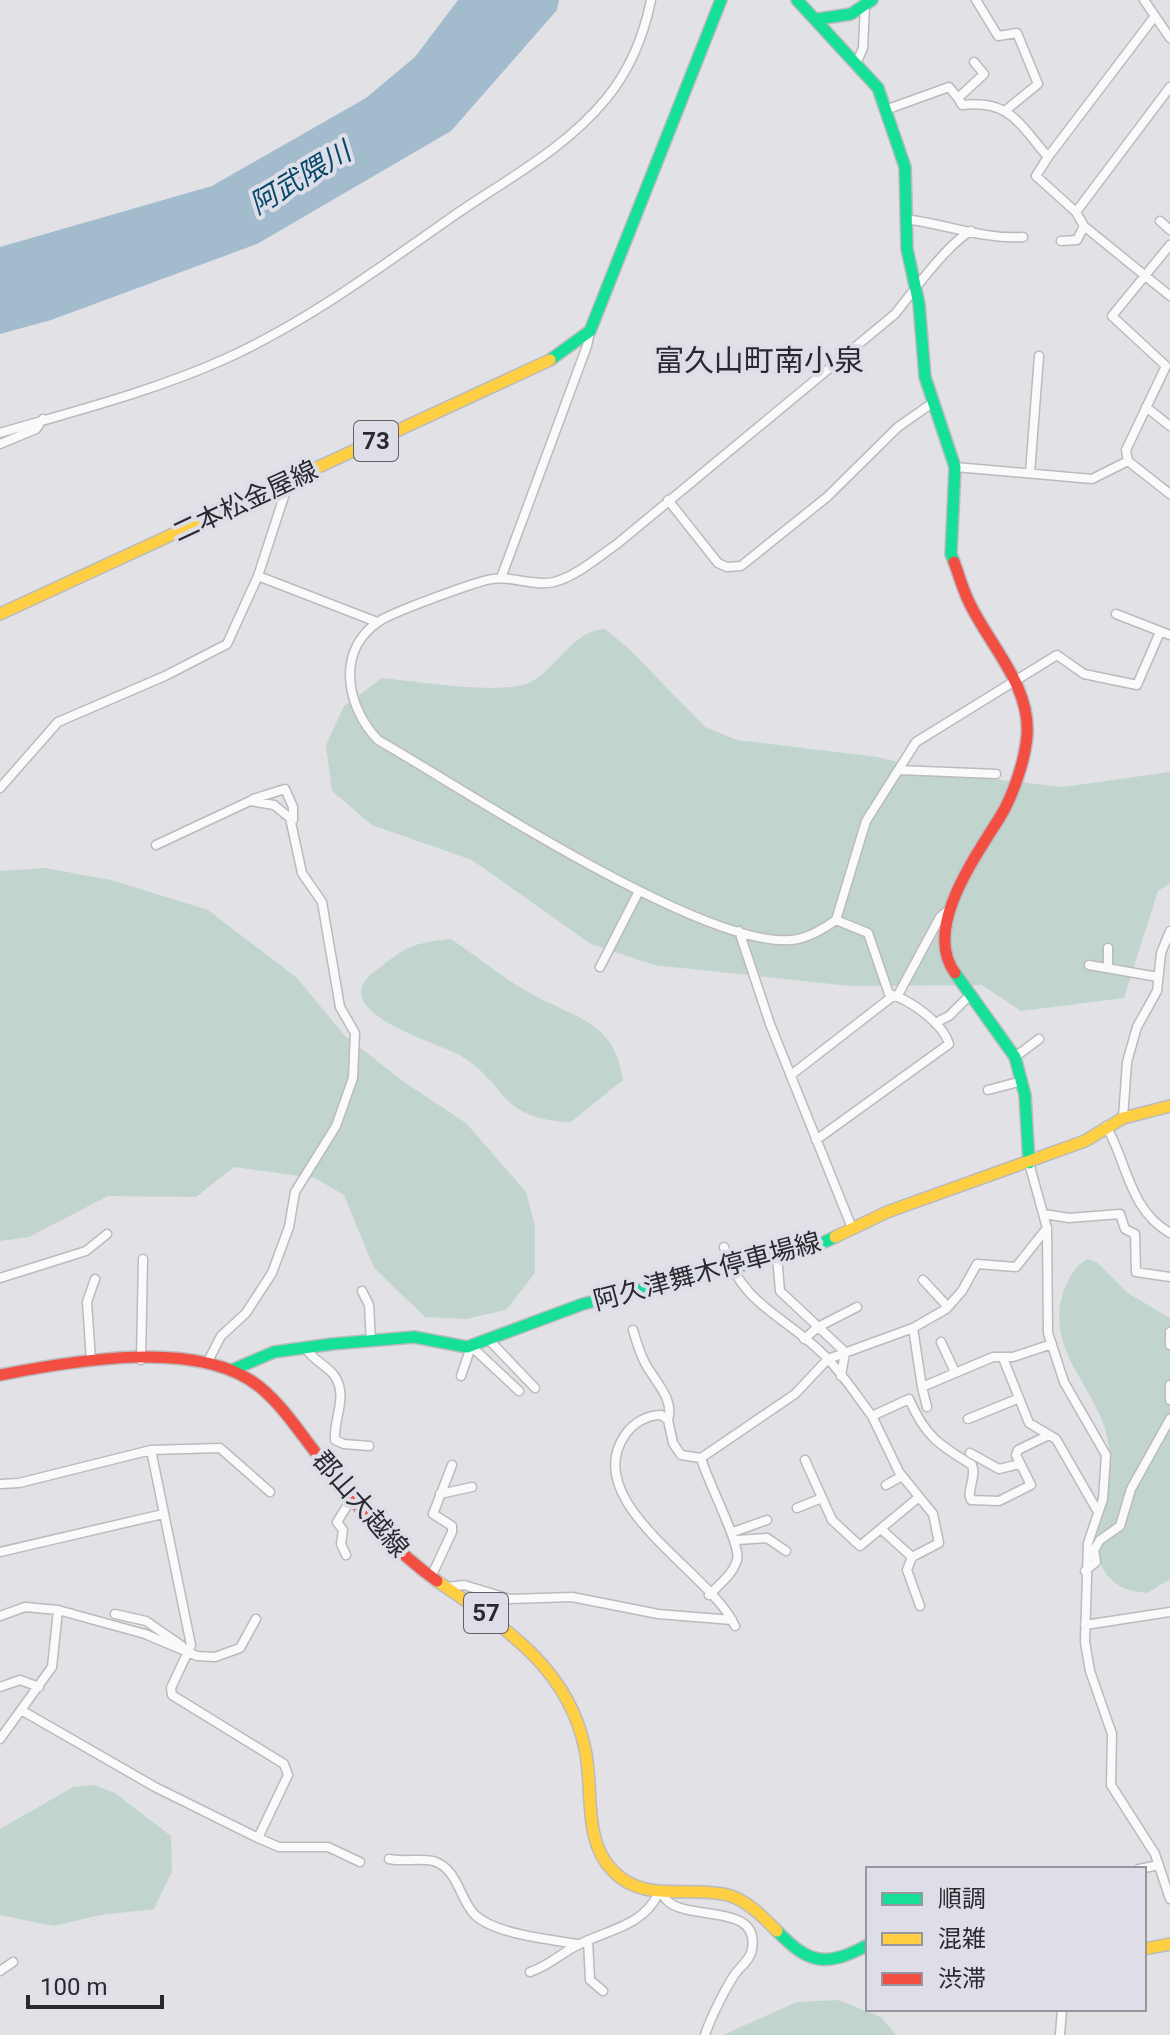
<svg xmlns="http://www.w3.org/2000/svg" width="1170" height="2035" font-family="Roboto,'Noto Sans JP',sans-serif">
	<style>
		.green { fill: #c1d5ce }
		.water { fill: #a2bbcd }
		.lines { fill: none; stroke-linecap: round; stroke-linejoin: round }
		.street-casing { stroke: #bababf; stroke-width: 11 }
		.fast-casing { stroke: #bababf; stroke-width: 14 }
		.slow-casing { stroke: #bababf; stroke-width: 14 }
		.jam-casing { stroke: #bababf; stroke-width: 14 }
		.street { stroke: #fafafb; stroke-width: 8 }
		.fast { stroke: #16e098; stroke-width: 11 }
		.slow { stroke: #ffcf43; stroke-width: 11 }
		.jam { stroke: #f24e42; stroke-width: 11 }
		.labels { text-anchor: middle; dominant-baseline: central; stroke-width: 8; stroke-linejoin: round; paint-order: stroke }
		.shield { fill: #dedee9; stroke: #606066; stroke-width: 2 }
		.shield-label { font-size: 24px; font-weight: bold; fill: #2a2a2e }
		.street-label { font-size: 26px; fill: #2a2a2e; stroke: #dedee9 }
		.water-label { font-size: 28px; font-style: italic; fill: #07496a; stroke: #dedee9 }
		.quarter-label { font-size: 30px; fill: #2a2a2e; stroke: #dedee9 }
	</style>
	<rect width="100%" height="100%" fill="#e1e1e6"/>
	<!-- green -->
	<path class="green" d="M605,629L629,649L705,727L737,740L877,757L948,774L1063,787L1170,772V883L1158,891L1124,998L1021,1011L982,985L850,986L654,965L591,944L472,860L372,825L332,791L326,745L344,706L382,678C415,681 504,696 531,682C558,667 572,631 605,629Z
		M45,868L111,880L208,910L297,978L344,1035L404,1082L466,1123L526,1192L535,1226V1273L506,1310L466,1319L425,1317L374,1268L344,1195L315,1178L234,1167L196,1197L108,1196L29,1237L0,1241V871Z
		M451,939C475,955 498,974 523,989C570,1018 614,1017 623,1080L571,1122C497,1119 510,1086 461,1056C440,1043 323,1012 374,972C408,946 408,944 451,939Z
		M1088,1259L1098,1263L1129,1294L1170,1318V1579L1147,1593C1127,1591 1112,1586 1102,1567C1087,1538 1114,1484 1109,1447C1102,1389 1044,1355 1063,1293C1068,1279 1074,1266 1088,1259Z
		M94,1785L115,1793L171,1836L172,1871L154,1909L100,1915L54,1926L0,1915V1829L73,1787Z
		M838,2000L881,2017L896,2035H723L797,2002Z"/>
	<!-- water -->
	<path class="water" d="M458,0H559L557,10L451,131L257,244L51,320L0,334V247L212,186L366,98L415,57Z"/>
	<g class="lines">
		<!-- street casing -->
		<g class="street-casing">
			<path id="street" d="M976,0L998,36L1017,33L1038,84L1006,110
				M1144,0L1170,38
				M856,64L863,48L865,5
				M1170,87L1076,212L1084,226L1170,296
				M958,98L962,105C1010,99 1019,124 1048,157L1155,16
				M888,109L949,87L958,98L984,74L974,62
				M1048,157L1036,176L1076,212
				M905,219C945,224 986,240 1023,237
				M1160,221L1170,230
				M971,231C948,243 912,293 895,314L617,544C598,557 577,576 554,582C532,587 509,574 487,580C468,585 392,612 378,622C335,652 347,708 378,740C459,786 715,957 798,939C811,936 825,928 836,920L866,821L916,742L1057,655L1084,674L1137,685L1160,632
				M1061,241L1077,240L1084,226
				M1170,245L1112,316L1166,366L1126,450L1128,461L1170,494
				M1146,407L1170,426
				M0,433C75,411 154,391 225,359C307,322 379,268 452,217C505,180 564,150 606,99C629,71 644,35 651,0
				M0,444L36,429L43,419
				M955,467L1092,479L1128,461
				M1030,473L1039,356
				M668,500L718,563L727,567L741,566L827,497L898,427L931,404
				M258,576L377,622
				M501,578L587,346L590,331
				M1116,614L1170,635
				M899,770L996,774
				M0,788L58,722L165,676L227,644L258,576L289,481
				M253,799L285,789L293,807V820
				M156,845L250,801L274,805L290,818L302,873L322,902L340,1007L355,1033L353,1078L336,1126L295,1192L289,1227L272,1273L246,1313L221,1336L207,1363
				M739,931L770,1024L852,1228
				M1108,948V967
				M1089,965L1158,977
				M600,967L638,893
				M898,995L940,917L952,907
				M935,1023L949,1016L970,995
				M1015,1057L1039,1039
				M791,1075L893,996
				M988,1090L1022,1081
				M1123,1118L1127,1062L1137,1027L1157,991L1161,953L1170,931
				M1106,1126C1127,1161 1129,1210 1170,1233
				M816,1140L949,1044C943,1023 909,999 889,994L868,933L836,920
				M1029,1163L1047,1228L1048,1333L1064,1382L1106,1455L1103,1499L1088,1543L1085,1642L1090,1671L1112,1734L1111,1785L1155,1854L1170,1899
				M1044,1214L1069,1218L1120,1214L1125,1229L1135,1234L1136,1272L1170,1277
				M724,1247C742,1305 782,1314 822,1353C841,1371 856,1395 872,1416L909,1399C925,1436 939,1445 972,1465C977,1478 966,1490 971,1500L999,1501L1031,1485L1016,1455L1018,1450L1049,1435
				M777,1256L780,1291L845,1352L841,1376
				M0,1278L86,1251L107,1234
				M923,1280L948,1307
				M362,1291L369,1305L371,1342
				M913,1328L922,1387
				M633,1330C636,1340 639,1351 644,1361C653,1380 675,1398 668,1420
				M1170,1332V1345
				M804,1339L818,1327L857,1307
				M490,1341L535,1388
				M941,1342L955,1372
				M471,1346L519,1391
				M305,1347C312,1360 325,1364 334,1375C349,1396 333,1419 335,1440L344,1444L369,1446
				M1003,1358L1029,1423L1056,1439L1098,1512
				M91,1360L87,1302L95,1279
				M141,1360L143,1259
				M461,1376L471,1347
				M1170,1385V1400
				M927,1407L922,1387L993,1357H1013L1052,1344
				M872,1416L899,1472L933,1514L939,1543L912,1557L881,1529
				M968,1419L1017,1399
				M151,1450L220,1448L270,1492
				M970,1453L999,1469L1020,1464
				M701,1458C707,1481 742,1546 737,1560C733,1574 719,1585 709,1595
				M805,1460L832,1520L860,1546L919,1497
				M0,1484L19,1483L151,1450L191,1645L171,1688L172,1695L284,1764L288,1775L258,1838L155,1787L21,1710
				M886,1485L902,1476
				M440,1494L472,1487
				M797,1508L822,1498
				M733,1532L767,1520
				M737,1540L767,1538L786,1551
				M0,1552L163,1514
				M346,1555L341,1544L343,1530L337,1522L352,1498
				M912,1557L907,1570L920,1606
				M1085,1571L1096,1562L1094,1550L1100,1540L1120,1526L1131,1489L1170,1419
				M431,1577L452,1532V1526L433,1514L452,1465
				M447,1587L464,1585L510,1599L572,1597L658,1614L732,1620
				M115,1614L146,1621L182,1646
				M0,1616L25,1607L58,1610
				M1085,1625L1170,1612
				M735,1626C712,1573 578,1503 625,1435C633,1423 647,1415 661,1415L668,1420L673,1443L681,1455L701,1458L795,1394L828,1359L913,1328L946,1309L962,1291L977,1264L1016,1267L1047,1228
				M0,1687L20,1680L39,1687
				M0,1739L52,1667L58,1610L145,1634L197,1656L215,1657L240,1648L256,1619
				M258,1838L279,1847H328L360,1862
				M389,1859C404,1862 420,1858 433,1861C458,1868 459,1899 475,1915C495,1934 551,1940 578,1944
				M1139,1869L1159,1865
				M663,1895C677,1925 761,1899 752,1949C751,1959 741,1966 735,1974C725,1989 710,2019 705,2035
				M588,1940L590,1980L603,1991
				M0,1971L13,1962
				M530,1972C549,1966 562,1952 580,1944C608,1930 644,1925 658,1894
				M1060,2035L1062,2009"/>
		</g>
		<!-- fast casing -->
		<g class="fast-casing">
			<path id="fast" d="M797,0L878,88L905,167L907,249L919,304L925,377L955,467L951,554L954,562
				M818,19L851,14L872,0
				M550,360L590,331L721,0
				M955,973L1015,1057L1025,1095L1029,1163
				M232,1370L274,1352L332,1344L414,1337L467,1347L583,1304L812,1248L835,1237
				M777,1931C810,1965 826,1967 868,1945"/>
		</g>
		<!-- slow casing -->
		<g class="slow-casing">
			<path id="slow" d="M0,614L550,360
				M835,1237L887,1212L1085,1141L1123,1118L1170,1106
				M437,1581C502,1626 568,1666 585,1749C594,1788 582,1840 613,1871C645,1904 689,1885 728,1895C748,1901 763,1917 777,1931
				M1144,1949L1170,1944"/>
		</g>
		<!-- jam casing -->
		<g class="jam-casing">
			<path id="jam" d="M954,562C959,575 963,590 969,602C989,645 1031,685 1027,736C1025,760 1013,796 1000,817C977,855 922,928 955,973
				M0,1375C71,1361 201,1337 261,1388C280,1404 294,1424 309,1444C348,1494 384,1544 437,1581"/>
		</g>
		<!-- street -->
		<use href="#street" class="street"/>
		<!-- fast -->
		<use href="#fast" class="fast"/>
		<!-- slow -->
		<use href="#slow" class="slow"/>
		<!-- jam -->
		<use href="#jam" class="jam"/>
	</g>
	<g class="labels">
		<!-- shield labels -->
		<g class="shield">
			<rect x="354" y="421" width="44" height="40" rx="6"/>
			<rect x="464" y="1593" width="44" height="40" rx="6"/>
		</g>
		<g class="shield-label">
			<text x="376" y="441">73</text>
			<text x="486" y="1613">57</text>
		</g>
		<!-- street labels -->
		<g class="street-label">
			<text transform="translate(245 501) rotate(-25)">二本松金屋線</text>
			<text transform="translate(707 1271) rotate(-15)">阿久津舞木停車場線</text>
			<text transform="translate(361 1504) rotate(49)">郡山大越線</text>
		</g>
		<!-- water labels -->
		<g class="water-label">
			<text transform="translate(300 178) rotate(-31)">阿武隈川</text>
		</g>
		<!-- quarter labels -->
		<g class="quarter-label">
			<text x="759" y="360">富久山町南小泉</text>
		</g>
	</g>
	<!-- legend -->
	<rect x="866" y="1867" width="280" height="144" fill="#dedee9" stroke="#96969e" stroke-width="2"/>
	<rect x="882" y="1893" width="40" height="12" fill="#16e098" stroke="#96969e" stroke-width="2"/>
	<text x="938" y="1907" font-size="24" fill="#2a2a2e">順調</text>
	<rect x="882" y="1933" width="40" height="12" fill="#ffcf43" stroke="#96969e" stroke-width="2"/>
	<text x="938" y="1947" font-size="24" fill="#2a2a2e">混雑</text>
	<rect x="882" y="1973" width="40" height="12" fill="#f24e42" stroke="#96969e" stroke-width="2"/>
	<text x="938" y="1987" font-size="24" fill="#2a2a2e">渋滞</text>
	<!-- scale -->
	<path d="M28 1995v12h134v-12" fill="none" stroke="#2a2a2e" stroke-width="4"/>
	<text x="40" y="1995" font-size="24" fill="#2a2a2e" stroke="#dedee9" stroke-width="6" paint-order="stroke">100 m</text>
</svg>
